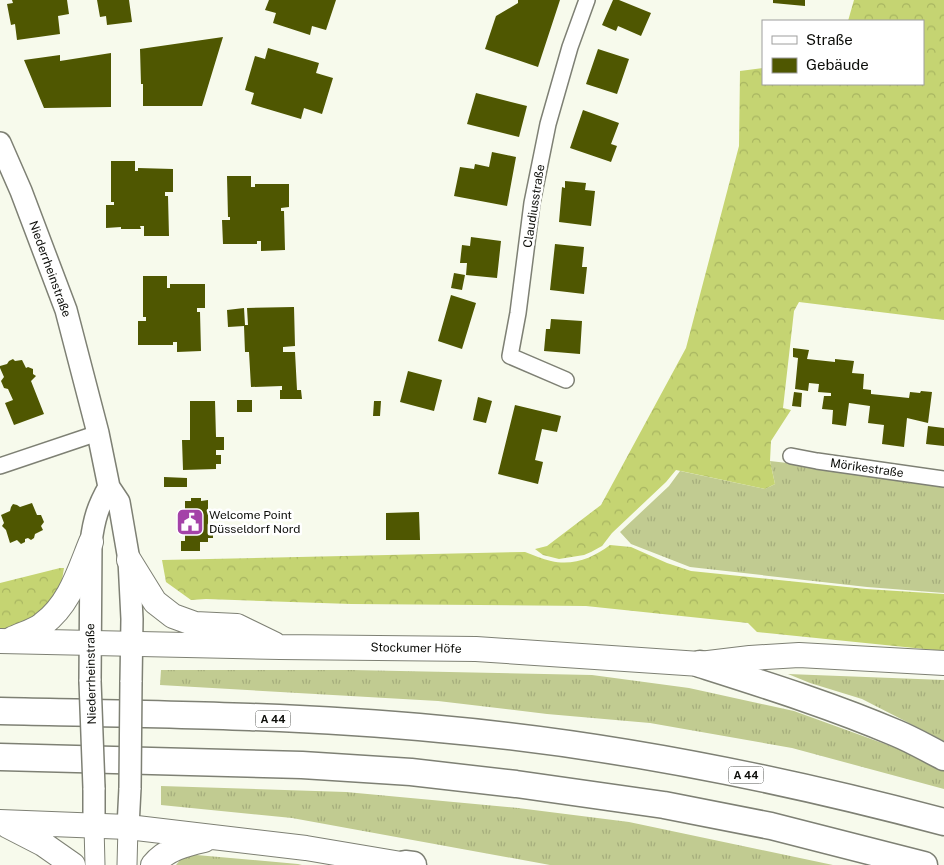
<svg xmlns="http://www.w3.org/2000/svg" width="944" height="865" font-family="'Public Sans',sans-serif">
	<style>
		.grass { fill: url(#grass-tufts) }
		.forest { fill: url(#forest-crowns) }
		.building { fill: #4f5701 }
		.lines { fill: none; stroke-linecap: round; stroke-linejoin: round }
		.minor-casing { stroke: #7e8074; stroke-width: 18 }
		.tertiary-casing { stroke: #7e8074; stroke-width: 21 }
		.secondary-casing { stroke: #7e8074; stroke-width: 24 }
		.primary-casing { stroke: #7e8074; stroke-width: 26 }
		.motorway-casing { stroke: #7e8074; stroke-width: 29 }
		.minor { stroke: #fff; stroke-width: 15 }
		.tertiary { stroke: #fff; stroke-width: 19 }
		.secondary { stroke: #fff; stroke-width: 21 }
		.primary { stroke: #fff; stroke-width: 24 }
		.motorway { stroke: #fff; stroke-width: 26 }
		.secondary-bridge-casing { stroke: #7e8074; stroke-width: 24; stroke-linecap: butt }
		.secondary-bridge { stroke: #fff; stroke-width: 21 }
		.labels { text-anchor: middle; dominant-baseline: central; stroke-width: 5; stroke-linejoin: round; paint-order: stroke }
		.shield { fill: #fff; stroke: #555653; stroke-width: 1 }
		.shield-label { font-size: 11px; font-weight: bold; fill: #0c0d09 }
		.street-label { font-size: 12px; fill: #0c0d09; stroke: #fff }
		.poi-label { font-size: 12px; fill: #0c0d09; stroke: #fff; text-anchor: start }
	</style>
	<defs>
		<pattern id="grass-tufts" width="24" height="20" patternUnits="userSpaceOnUse" patternTransform="scale(1.25)"><rect width="24" height="20" fill="#c1cb91"/><path d="M3 7l-1-3M5 7V3M7 7l1-3M15 17l-1-3M17 17v-4M19 17l1-3" fill="none" stroke="#a5ad7c"/></pattern>
		<pattern id="forest-crowns" width="20" height="18" patternUnits="userSpaceOnUse" patternTransform="scale(1.25)"><rect width="20" height="18" fill="#c5d472"/><path d="M2 6a3 3 0 1 1 6 0M12 15a3 3 0 1 1 6 0" fill="none" stroke="#a8b561"/></pattern>
	</defs>
	<rect width="100%" height="100%" fill="#f7faec"/>
	<!-- grass -->
	<path class="grass" d="M770,461L944,481V593L867,587L690,567L631,544L620,532L669,486L680,471L765,489L775,484Z
		M161,670H352L592,675L689,688L794,711L907,752L944,770V789L792,748L650,723L547,714L438,701L160,685Z
		M788,674L944,680V741L862,699L810,683Z
		M161,786L346,792L518,808L629,822L833,865H550L292,818L161,805Z
		M185,854L298,864L302,865H176Z"/>
	<!-- forest -->
	<path class="forest" d="M854,0H944V320L799,302L794,311L783,408L791,410L771,441L770,461L775,484L765,489L676,470L666,482L612,533L602,546L591,552L584,555L559,559L543,555L535,549L547,546L601,505L686,348L739,146L740,71L763,68V84H923V21H848Z
		M610,545L631,547L667,563L691,571L866,589L944,594V651L757,632L748,623L586,606L351,604L206,599L191,600L166,582L162,560L525,552C534,555 542,559 551,561C573,566 593,558 610,545Z
		M60,568H64L62,580L53,599L56,604L19,628L0,629V583Z"/>
	<!-- building -->
	<path class="building" d="M12,0H67L69,14L58,16L60,34L17,40L15,24L11,25L7,4L13,3Z
		M97,0H129L132,22L107,25L106,16L100,17Z
		M269,0H336L326,30L312,26L310,35L273,23L276,13L265,10Z
		M518,0H560L538,67L485,49L496,16L518,3Z
		M613,0H619L651,13L641,36L618,26L616,31L602,25Z
		M773,0H805V6L773,3Z
		M223,37L202,106H143V84H141L140,49Z
		M268,48L319,63L316,73L333,78L322,114L304,108L301,119L251,104L254,93L245,90L255,56L265,59Z
		M598,49L629,59L617,94L586,84Z
		M111,53V107L44,108L24,60L60,55V61Z
		M476,93L527,106L519,137L467,124Z
		M583,110L619,123L611,144L617,146L611,162L570,148Z
		M492,152L516,157L507,206L454,196L460,167L474,169L475,164L489,167Z
		M111,161H135V171H138V168L173,169V192H165V196H168L169,236H144V226H140L141,229H121V227L106,228V205H114V202H111Z
		M227,176H251V187H255V184H289V207L281,208V211H284L285,250L261,251V241H257V244H223L222,220H230V217H228Z
		M565,181L586,183L585,190L595,191L591,226L559,222L562,187L565,188Z
		M471,237L501,241L497,278L466,275L467,263H460L462,245L470,246Z
		M555,244L584,247L582,267H587L584,294L550,290Z
		M454,273L465,275L462,290L451,288Z
		M143,276H167V288H170V284H205V308H197V312H200L201,351L177,352V342H173V345H138V321H146V317H143Z
		M451,295L476,303L462,349L438,341Z
		M294,307L295,346L283,347V352H295L297,390H301L302,399H280V390H282V386L251,387L249,352H245L244,326L228,327L227,310L244,308L245,325H248L247,308Z
		M551,319L582,321L580,354L544,351L546,329H550Z
		M793,348L809,350L807,359L835,362V359L854,361L852,373L864,374L863,389L871,390V394L909,398L910,392L920,393L921,391L932,392L928,423L907,418L904,447L882,444L884,425L868,423L870,406L849,403L846,426L832,424L833,410L822,409L824,396H831V393L818,392L819,384L809,383L808,391L795,389L798,358L793,357Z
		M13,359L15,361L22,360L26,368L28,367L33,369V374L36,376L31,381L44,414L14,425L5,403L13,400L8,389L4,388L1,381L4,377L0,368V366L7,364L9,361Z
		M408,371L442,380L434,411L400,402Z
		M794,392L802,393L801,407L792,406Z
		M478,397L492,401L486,423L473,420Z
		M237,400H252V412H237Z
		M190,401H215L216,437H224V450H216V455H221V464H216V469L183,470L182,440H190Z
		M374,401H381L380,416H373Z
		M515,405L561,416L557,432L542,429L535,460L543,462L538,484L498,474Z
		M928,426L944,428V446L926,444Z
		M164,477L187,478V487H164Z
		M191,498H201V501L208,500V528H213V538H208V542H200V551H181V541H185V501H191Z
		M32,503L37,515H41L44,522L41,526L43,530L35,534L34,538L31,540L28,538L25,539V542L21,544L17,540L10,543L6,530L2,526L4,523L1,515L10,511L11,507L13,504L17,505L20,507Z
		M419,512L420,540H386V513Z"/>
	<g class="lines">
		<!-- minor casing -->
		<g class="minor-casing">
			<path id="minor" d="M566,380L510,356L518,313L532,203L548,124L570,47L587,0
				M791,456L817,461L944,479
				M0,466L98,433"/>
		</g>
		<!-- tertiary casing -->
		<g class="tertiary-casing">
			<path id="tertiary" d="M94,826L95,865
				M127,865L128,827"/>
		</g>
		<!-- secondary casing -->
		<g class="secondary-casing">
			<path id="secondary" d="M0,143L21,191L66,310L98,433L109,487L119,502L129,560L132,619L131,682
				M90,681L91,542C94,519 98,506 109,487
				M94,788V826
				M128,827L130,788"/>
		</g>
		<!-- primary casing -->
		<g class="primary-casing">
			<path id="primary" d="M129,560L155,602L173,616L195,624L237,626L274,644
				M12,639C22,634 35,631 43,624C70,604 79,571 91,542
				M0,641L280,647L476,649L700,664L750,658L799,655L944,663
				M0,822L128,827L306,848L407,865
				M8,826L43,844L73,865
				M153,865C166,849 186,844 204,840"/>
		</g>
		<!-- motorway casing -->
		<g class="motorway-casing">
			<path id="motorway" d="M700,664C766,685 833,706 896,733C913,740 928,749 944,757
				M0,711C147,714 294,715 440,729C611,744 779,778 944,822
				M0,757L302,765L411,772L516,784L664,805L771,826L924,865
				M405,864L413,865"/>
		</g>
		<!-- minor -->
		<use href="#minor" class="minor"/>
		<!-- tertiary -->
		<use href="#tertiary" class="tertiary"/>
		<!-- secondary -->
		<use href="#secondary" class="secondary"/>
		<!-- primary -->
		<use href="#primary" class="primary"/>
		<!-- motorway -->
		<use href="#motorway" class="motorway"/>
		<!-- secondary-bridge casing -->
		<g class="secondary-bridge-casing">
			<path id="secondary-bridge" d="M90,681L94,788
				M130,788L131,682"/>
		</g>
		<!-- secondary-bridge -->
		<use href="#secondary-bridge" class="secondary-bridge"/>
	</g>
	<!-- icons -->
	<defs>
		<g id="civic-square" transform="scale(1.4375)"><rect x="-9" y="-9" width="18" height="18" rx="4" fill="#a442a8" stroke="#fff"/><path d="M-.6-6.5H3V-4.5H.6V-3L4-1V1h2V6H-6V1h2V-1L-.6-3ZM-1.2 2.5V6h2.4V2.5Z" fill="#fff"/></g>
	</defs>
	<g fill-rule="evenodd">
		<use href="#civic-square" x="190" y="522"/>
	</g>
	<g class="labels">
		<!-- shield labels -->
		<g class="shield">
			<rect x="255.5" y="710.5" width="35" height="17" rx="4"/>
			<rect x="728.5" y="766.5" width="35" height="17" rx="4"/>
		</g>
		<g class="shield-label">
			<text x="273" y="719">A 44</text>
			<text x="746" y="775">A 44</text>
		</g>
		<!-- street labels -->
		<g class="street-label">
			<text transform="translate(534 206) rotate(-81)">Claudiusstraße</text>
			<text transform="translate(50 269) rotate(70)">Niederrheinstraße</text>
			<text transform="translate(867 468) rotate(8)">Mörikestraße</text>
			<text transform="translate(416 648) rotate(1)">Stockumer Höfe</text>
			<text transform="translate(91 674) rotate(-91)">Niederrheinstraße</text>
		</g>
		<!-- poi labels -->
		<g class="poi-label">
			<text x="209" y="515">Welcome Point<tspan x="209" dy="14">Düsseldorf Nord</tspan></text>
		</g>
	</g>
	<!-- legend -->
	<rect x="762" y="20" width="162" height="65" fill="#ffffff" stroke="#9e9e9d"/>
	<rect x="772" y="36" width="25" height="8" fill="#ffffff" stroke="#9e9e9d"/>
	<text x="806" y="45" font-size="15" fill="#0c0d09">Straße</text>
	<rect x="772" y="58" width="25" height="15" fill="#4f5701" stroke="#9e9e9d"/>
	<text x="806" y="70" font-size="15" fill="#0c0d09">Gebäude</text>
</svg>
